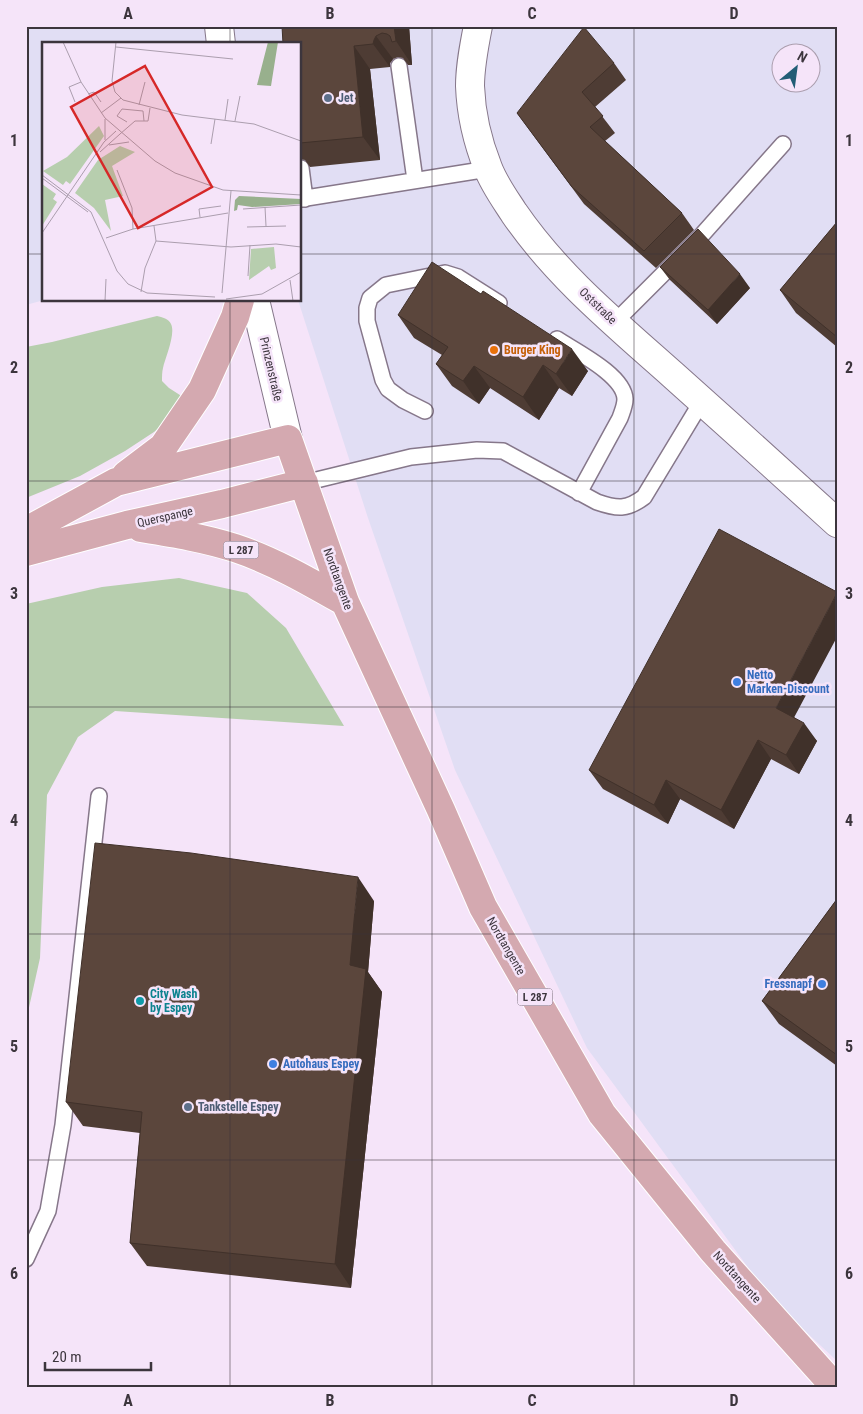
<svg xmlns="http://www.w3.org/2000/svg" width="863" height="1414" font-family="'Roboto Condensed',sans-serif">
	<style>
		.commercial { fill: #e1def4; fill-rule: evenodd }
		.green { fill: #b7ceae }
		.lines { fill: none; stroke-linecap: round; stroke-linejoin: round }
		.lane-casing { stroke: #86778a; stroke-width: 18 }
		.secondary-casing { stroke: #86778a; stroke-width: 30 }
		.primary-casing { stroke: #fff; stroke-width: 30 }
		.lane { stroke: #fff; stroke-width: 15 }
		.secondary { stroke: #fff; stroke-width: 28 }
		.primary { stroke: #d4a9b0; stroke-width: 28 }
		.wall { fill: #4e3c34 }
		.shaded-wall { fill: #40312a }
		.building { fill: #5b463c; stroke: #40312a }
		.grid { fill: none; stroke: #3c353d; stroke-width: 1; stroke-opacity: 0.55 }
		.service-dot { fill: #5c6f8a; stroke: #f5e4f9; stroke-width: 2 }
		.food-dot { fill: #e8710a; stroke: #f5e4f9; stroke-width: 2 }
		.shop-dot { fill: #3f7fe0; stroke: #f5e4f9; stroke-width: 2 }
		.culture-dot { fill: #0f9aa8; stroke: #f5e4f9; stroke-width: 2 }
		.labels { text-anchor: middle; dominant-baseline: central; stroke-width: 5; stroke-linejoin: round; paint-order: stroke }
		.shield { fill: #f5e4f9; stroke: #746a75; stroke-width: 1 }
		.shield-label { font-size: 11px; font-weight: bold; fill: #3c353d }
		.service-label { font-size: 12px; font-weight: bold; fill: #4e5e75; stroke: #f5e4f9; text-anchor: start }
		.street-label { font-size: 12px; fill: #3c353d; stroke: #f5e4f9 }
		.food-label { font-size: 12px; font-weight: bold; fill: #c56008; stroke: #f5e4f9; text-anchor: start }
		.shop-label { font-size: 12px; font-weight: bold; fill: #366cbe; stroke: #f5e4f9; text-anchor: start }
		.culture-label { font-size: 12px; font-weight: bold; fill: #0d838f; stroke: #f5e4f9; text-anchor: start }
		.inset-road { fill: none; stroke: #ab9eae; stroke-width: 1 }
		.view { fill: #d62828; fill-opacity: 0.15; stroke: #d62828; stroke-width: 2.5 }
		.inset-edge { fill: none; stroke: #3c353d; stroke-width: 2.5 }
		.neatline { fill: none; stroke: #3c353d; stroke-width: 2 }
		.grid-label { font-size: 16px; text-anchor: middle; font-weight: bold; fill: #3c353d }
	</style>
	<rect width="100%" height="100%" fill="#f5e4f9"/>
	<!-- commercial -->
	<path class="commercial" d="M26,26H837V1361L772,1300L587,1048L455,770L368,518L298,300H300V44H44V300L26,305ZM780,52H810V82H780Z"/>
	<!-- green -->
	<path class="green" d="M157,316C162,317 169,319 171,324C176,334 165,358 163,368C162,372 162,376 162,381L169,388L183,397L169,419L154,432L125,451L80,476L26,498V347L52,342Z
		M179,578L247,593L286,628L344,726L115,711L78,737L47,795L40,958L26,1021V604L102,587Z"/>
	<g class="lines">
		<!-- lane casing -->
		<g class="lane-casing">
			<path id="lane" d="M399,66L415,180
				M301,168L305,199
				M300,199L488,169
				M614,323L701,236L783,144
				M557,339C575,351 624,375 625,399C625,406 622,412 620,418L579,493
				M425,411L403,400L388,389L383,380L367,321V308L370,298L386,285L445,273L458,277L499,303
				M304,483L411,457L477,450L503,451L597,502C617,509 627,510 644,497L702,401
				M26,1259L48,1211L63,1125L99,796"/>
		</g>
		<!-- secondary casing -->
		<g class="secondary-casing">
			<path id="secondary" d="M219,26L221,44
				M478,26C474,46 470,66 470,86C471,113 478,143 488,168C494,184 505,199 514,213C557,276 617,325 673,375C728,424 782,473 837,523
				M255,300L288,439"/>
		</g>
		<!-- primary casing -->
		<g class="primary-casing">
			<path id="primary" d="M126,475L163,447L202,390L235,317L240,300
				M141,528C172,533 204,538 235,548C274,561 310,582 345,602
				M26,531L116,482L288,439L345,602L441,810L483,907L602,1114L713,1251L836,1388
				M26,552L127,525L222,504L304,483"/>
		</g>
		<!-- lane -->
		<use href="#lane" class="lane"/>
		<!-- secondary -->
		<use href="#secondary" class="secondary"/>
		<!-- primary -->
		<use href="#primary" class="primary"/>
	</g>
	<!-- wall -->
	<path class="wall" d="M282,26H409L412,65H408L403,58L398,57L393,59L390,63V67L370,69L380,160L310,167L305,160L300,159V44Z
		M614,63L626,80L595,107L615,133L605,141L682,213L694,230L656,268L584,204L517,113Z
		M837,222V347L796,313L780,290Z
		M660,267L750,288L717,324L670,280Z
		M398,315L588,371L572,396L559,388L539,420L490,388L479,404L452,386L436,364L442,355L414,338Z
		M794,717L817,741L799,774L771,759L734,829L680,799L668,824L603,789L589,770Z
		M837,899V1066L779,1024L762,1001Z
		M374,901L368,972L382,992L351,1288L147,1266L130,1243L140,1133L83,1126L66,1102Z"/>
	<!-- shaded-wall -->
	<path class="shaded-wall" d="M394,26H409L412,65L396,41Z
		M376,36L393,59L390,63V67L373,44L374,40Z
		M354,46L370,69L380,160L363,137Z
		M740,274L750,288L717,324L708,310Z
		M572,349L588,371L572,396L556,374Z
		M543,365L559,388L539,420L523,397Z
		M474,366L490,388L479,404L463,381Z
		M837,593V637L789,727L776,708Z
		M804,723L817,741L799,774L786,755Z
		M758,740L771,759L734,829L721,810Z
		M666,780L680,799L668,824L654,805Z
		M358,877L374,901L368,972L382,992L351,1288L335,1264L350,965Z"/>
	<!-- building -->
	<path class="building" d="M282,26H394L396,41L392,42L390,36L387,34L382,33L376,36L374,40L373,44L354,46L363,137L300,143V44H283Z
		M584,27L614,63L582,92L603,116L590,127L682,213L644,251L572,187L517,113Z
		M837,222V337L780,290Z
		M698,229L740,274L708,310L660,267Z
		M432,262L481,294L483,291L572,349L556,374L543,365L523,397L474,366L463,381L436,364L448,347L398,315Z
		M719,529L837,592V593L776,708L804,723L786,755L758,740L721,810L666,780L654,805L589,770Z
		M95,843L191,853L358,877L350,965L366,969L335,1264L130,1243L142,1112L66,1102Z
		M837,899V1055L762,1001Z"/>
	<!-- grid -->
	<path class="grid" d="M230,26V44M432,26V1388M634,26V1388M26,254H44M300,254H837M230,300V1388M26,481H837M26,707H837M26,934H837M26,1160H837"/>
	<!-- markers -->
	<g class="service-dot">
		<circle cx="328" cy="98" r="5"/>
		<circle cx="188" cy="1107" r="5"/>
	</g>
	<circle class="food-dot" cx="494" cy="350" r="5"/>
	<g class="shop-dot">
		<circle cx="737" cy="682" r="5"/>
		<circle cx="822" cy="984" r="5"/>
		<circle cx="273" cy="1064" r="5"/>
	</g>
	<circle class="culture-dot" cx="140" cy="1001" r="5"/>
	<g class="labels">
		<!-- shield labels -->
		<g class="shield">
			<rect x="223.5" y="541.5" width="35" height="17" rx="4"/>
			<rect x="517.5" y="988.5" width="35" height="17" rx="4"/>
		</g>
		<g class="shield-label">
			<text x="241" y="550">L 287</text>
			<text x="535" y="997">L 287</text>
		</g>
		<!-- service labels -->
		<g class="service-label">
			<text x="338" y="98">Jet</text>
			<text x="198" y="1107">Tankstelle Espey</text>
		</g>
		<!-- street labels -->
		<g class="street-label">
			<text transform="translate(598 306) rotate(44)">Oststraße</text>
			<text transform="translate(271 369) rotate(77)">Prinzenstraße</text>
			<text transform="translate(165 517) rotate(-13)">Querspange</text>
			<text transform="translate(338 579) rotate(70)">Nordtangente</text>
			<text transform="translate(506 946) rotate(60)">Nordtangente</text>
			<text transform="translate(737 1277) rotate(48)">Nordtangente</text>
		</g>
		<!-- food labels -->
		<g class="food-label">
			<text x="504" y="350">Burger King</text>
		</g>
		<!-- shop labels -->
		<g class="shop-label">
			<text x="747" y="675">Netto<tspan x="747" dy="14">Marken-Discount</tspan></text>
			<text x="812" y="984" text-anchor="end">Fressnapf</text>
			<text x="283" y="1064">Autohaus Espey</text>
		</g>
		<!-- culture labels -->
		<g class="culture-label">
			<text x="150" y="994">City Wash<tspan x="150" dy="14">by Espey</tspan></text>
		</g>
	</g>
	<!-- overview -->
	<g transform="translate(42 42)">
		<rect width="259" height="259" fill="#f5e4f9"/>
		<path d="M57,84L62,94L28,142L24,139L21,143L1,129L25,115ZM78,104L93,110L70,124L81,154L63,158L69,189L52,166L33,151L56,118ZM0,142L14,152L11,157L15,160L0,184ZM232,205L234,226L229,228L227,224L207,238L209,207Z" fill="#b7ceae"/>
		<path d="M226,0H236L229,44L215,43ZM197,154L259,157V162L210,165L196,163L195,168L192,169L193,158Z" fill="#98b08d"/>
		<path class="inset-road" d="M21,0L39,40L63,76L113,119L133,131L181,148L259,153M74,0L70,39L73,50L81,58L140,73L212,82L259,99M74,5L191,17M46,52L52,50L59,60M33,60L27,45L39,40M97,63L103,40M59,71L79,56M183,78L186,57M193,79L198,54M85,80L75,74L80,67L101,69L102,79M78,92L93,79H106L108,66M63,98V77M169,102L173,77M67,103L87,100M58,110L78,92M75,128L90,166L91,187M0,133L49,170L75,229L86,242L105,251L173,255M0,136L46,170M223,165L224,184M201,167L259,163M158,175L157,167L179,164M112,184L114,199M205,185L244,184M0,191L62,100L74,89M64,196L91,187L186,171M206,234L208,203M248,238L251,259M99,250L103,226L114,199L189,205L234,202L259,205M180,251L189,149M184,257L220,252L259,230M63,259L64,237"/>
		<path class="view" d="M103,24L170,145L96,186L29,65Z"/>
		<rect width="259" height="259" class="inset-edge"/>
	</g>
	<!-- border -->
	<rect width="863" height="1414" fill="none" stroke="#f5e4f9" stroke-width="55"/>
	<!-- north arrow -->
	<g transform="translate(796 68) rotate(29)"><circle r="24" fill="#f5e4f9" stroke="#ab9eae"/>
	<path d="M0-4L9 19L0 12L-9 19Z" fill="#225d76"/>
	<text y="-8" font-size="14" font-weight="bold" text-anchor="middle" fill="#3c353d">N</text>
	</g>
	<!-- scale -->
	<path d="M45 1362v8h106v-8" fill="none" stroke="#3c353d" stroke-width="2.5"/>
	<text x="52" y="1362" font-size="15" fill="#3c353d" stroke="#f5e4f9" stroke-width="4" paint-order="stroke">20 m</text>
	<rect x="28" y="28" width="808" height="1358" class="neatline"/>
	<g class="grid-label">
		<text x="128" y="19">A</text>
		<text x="330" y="19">B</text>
		<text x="532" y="19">C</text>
		<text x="734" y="19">D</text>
		<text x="14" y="146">1</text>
		<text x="849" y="146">1</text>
		<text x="14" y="373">2</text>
		<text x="849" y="373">2</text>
		<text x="14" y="599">3</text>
		<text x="849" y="599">3</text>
		<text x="14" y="826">4</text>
		<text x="849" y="826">4</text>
		<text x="14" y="1052">5</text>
		<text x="849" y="1052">5</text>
		<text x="14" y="1279">6</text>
		<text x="849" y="1279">6</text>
		<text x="128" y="1406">A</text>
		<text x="330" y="1406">B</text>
		<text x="532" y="1406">C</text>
		<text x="734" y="1406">D</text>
	</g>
</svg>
